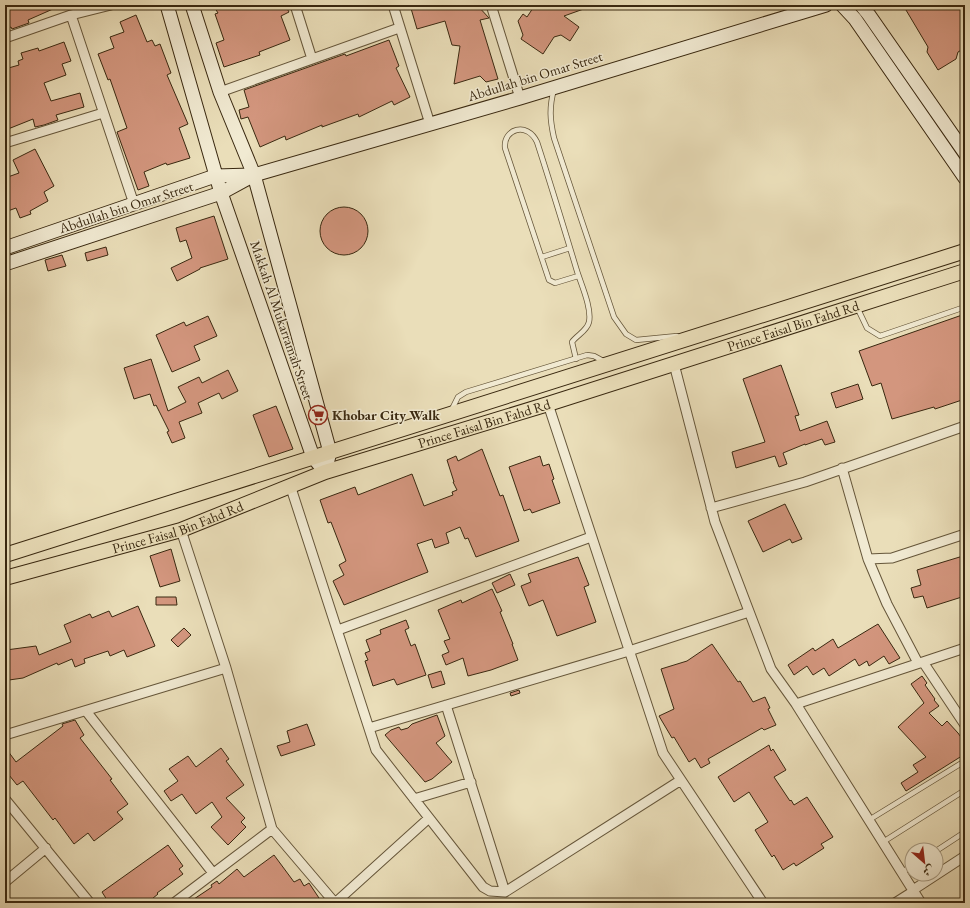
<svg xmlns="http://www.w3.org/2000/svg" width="970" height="908" font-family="'EB Garamond',Amiri,serif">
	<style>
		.building { fill: #d3967e; stroke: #392810 }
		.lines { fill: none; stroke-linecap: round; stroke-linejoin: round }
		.lane-casing { stroke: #65563a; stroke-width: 6 }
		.street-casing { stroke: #65563a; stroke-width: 11 }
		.secondary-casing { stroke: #392810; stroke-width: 15 }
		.primary-casing { stroke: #392810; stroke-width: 16 }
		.lane { stroke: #f1ead2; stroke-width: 4.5 }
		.street { stroke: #f1ead2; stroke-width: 9 }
		.secondary { stroke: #f1ead2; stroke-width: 13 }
		.primary { stroke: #eadeb9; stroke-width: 14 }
		.labels { text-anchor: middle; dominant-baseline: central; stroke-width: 3; stroke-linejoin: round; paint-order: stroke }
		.street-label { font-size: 14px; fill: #392810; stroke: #f1ead2 }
		.poi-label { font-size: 14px; font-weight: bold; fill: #392810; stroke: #f1ead2; text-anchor: start }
	</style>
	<rect width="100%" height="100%" fill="#eadeb9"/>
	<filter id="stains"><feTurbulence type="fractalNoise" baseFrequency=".005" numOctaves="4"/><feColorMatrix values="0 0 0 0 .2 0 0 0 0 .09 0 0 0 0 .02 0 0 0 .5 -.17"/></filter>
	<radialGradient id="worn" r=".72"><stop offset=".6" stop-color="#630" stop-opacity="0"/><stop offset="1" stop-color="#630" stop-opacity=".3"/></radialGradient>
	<!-- building -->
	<path class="building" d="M5,5H62L28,20L29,23L12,29L11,27L5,29Z
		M213,5H285L289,12L281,16L290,40L259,52L260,55L224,67L216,43L224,40L215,14L218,13Z
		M410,5H477L489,18L480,20L498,79L486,82L480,76L454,84L460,46L452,45L445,21L417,29Z
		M535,5H592V6L564,16L579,27L570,41L561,35L554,37L543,54L521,39L523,35L518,21L523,14L527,17Z
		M903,5H965V48L958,52L956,59L938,70L927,52L928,47Z
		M136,15L147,42L152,40L155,46L160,44L171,73L167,75L188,124L179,128L190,158L167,165L166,163L144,172L149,186L138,190L117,132L127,128L110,79L108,80L98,54L114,48L110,37L124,32L120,22Z
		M389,40L399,66L396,68L410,97L394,105L392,101L359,117L358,114L322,127V125L286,140L285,136L260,147L248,117L241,119L239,110L249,107L244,90L345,54L346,56Z
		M64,42L71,61L62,64L66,75L44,83L51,101L80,93L84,107L56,115L58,120L44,125L35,127L33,119L8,129L5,121V69L19,65L18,61L23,59L21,53L38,48L39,51Z
		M35,149L54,186L44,192L48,201L30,211L31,214L20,218L16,208L5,212V178L19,173L13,160Z
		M320 231a24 24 0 1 1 48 0a24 24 0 1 1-48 0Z
		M214,216L228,259L200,268V269L177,281L171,268L192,258L186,240L180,242L176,228Z
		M106,247L108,255L87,261L85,253Z
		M62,255L66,266L48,271L45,260Z
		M965,314V388L962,389L965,399L935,409L934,407L892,419L881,383L872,386L859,351Z
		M208,316L217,336L194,346L200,360L172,372L156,335L184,322L186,326Z
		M151,359L168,411L186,402L178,387L199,377L202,383L228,370L238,391L222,399L219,393L198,403L202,413L179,422L185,438L172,443L167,432L169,431L156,405L154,406L150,394L134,399L124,368Z
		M781,365L799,415L795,416L800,431L827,421L835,442L825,445L822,439L805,445V444L783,453L787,464L779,467L775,456L736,468L732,452L765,442L743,379Z
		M858,384L863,399L836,408L831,393Z
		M276,406L293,449L269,457L253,415Z
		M482,449L500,496L503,495L519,541L476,557L468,538L465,539L460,527L446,533L449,543L435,548L432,539L417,544L428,572L344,605L333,581L344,575L339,565L346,561L331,522L328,523L320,500L355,487L358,495L412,474L424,506L453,495L452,492L457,490L453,482H454L447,460L456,456L458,461Z
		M540,456L543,466L549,464L554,479L552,480L560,503L532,513L530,509L524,511L509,467Z
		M785,504L802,539L792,543L790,539L763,552L748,521Z
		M171,549L180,581L160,587L150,556Z
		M963,556L965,563V596L927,608L923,596L914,598L911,588L921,585L917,570Z
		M578,557L589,585L584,587L596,622L557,636L543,600L529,606L521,586L531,582L528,574Z
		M510,574L515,585L497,593L492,583Z
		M492,589L502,611L500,612L513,644H512L518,660L491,670L468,676L463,658L446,665L442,655L449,652L444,641L450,639L438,610L461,600L462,603Z
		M156,597H176L177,605H156Z
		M138,606L155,646L127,657L124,650L110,656L108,651L84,659L85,663L75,667L72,659L58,665L57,663L23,678L9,680L5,672V656H9L6,650L36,646L39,655L71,642L64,625L90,614L92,618L109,611L112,617Z
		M406,620L409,628L405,630L411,646L415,644L426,675L397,685L394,679L373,686L365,661L368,660L365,653L370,651L366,640L381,634L380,630Z
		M878,624L900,658L889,664L884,656L869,666L867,661L859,666L855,659L829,676L824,668L813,675L807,666L794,675L788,665L813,648L815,651L833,639L838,648Z
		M184,628L191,635L178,647L171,640Z
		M712,644L738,682L740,681L753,702L765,697L770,708L768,709L776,725L764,730L762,728L708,759L710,763L701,768L695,758L689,762L674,737L672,738L659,716L674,709L661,669L687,661Z
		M441,671L445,684L432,688L428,675Z
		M922,676L927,683L925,685L935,699L934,700L939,706L929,713L942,726L947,721L958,733L965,743V754L906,791L901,783L918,772L913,765L926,757L898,727L924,703L911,684Z
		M519,690L520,693L511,696L510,693Z
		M437,715L445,736L436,743L452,762L432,779L425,782L385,735L391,730L399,727L401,730L408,728L412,724Z
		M75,720L84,735L80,738L112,779L110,780L128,804L117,812L123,819L94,841L88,833L74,844L55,818L53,820L23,781L17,785L5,770V747L16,762L63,726L62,724Z
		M307,724L315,745L281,756L277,746L290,742L287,731Z
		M769,745L771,751L773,749L786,770L774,777L790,801L791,800L794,805L807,797L833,837L821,844L824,848L796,866L794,863L783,870L774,855L772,857L755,830L768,822L749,792L734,802L718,777Z
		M221,748L229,759L226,761L244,785L226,798L245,818L241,822L246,827L228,845L211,827L222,817L212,802L196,814L182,794L171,801L164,791L178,781L169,769L188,756L196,767Z
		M168,845L183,866L179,869L183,874L157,893L158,894L147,903H109L102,892Z
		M274,855L294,882L300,879L304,886L309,883L319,898L311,903H188L212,887L211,885L217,881L219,884L237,869L244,877Z"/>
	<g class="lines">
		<!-- lane casing -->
		<g class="lane-casing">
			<path id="lane" d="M554,89C549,108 550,120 554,138L614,317L626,334L636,340L677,336
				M542,257L570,248
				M857,307L867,328L880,336L965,307
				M576,359L572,342C577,335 587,331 589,322C592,308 581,284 577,271C564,228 551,185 537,142C527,121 503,129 505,148L549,280L555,283L578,276
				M451,411L458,397L466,392L587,355L594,356L605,362
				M869,820L965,761
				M883,842L965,790
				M936,851L965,832
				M902,872L912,866"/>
		</g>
		<!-- street casing -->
		<g class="street-casing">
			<path id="street" d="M295,5L312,59
				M393,5L430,124
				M491,5L520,98
				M71,15L134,204
				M5,38L71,15L111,5
				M220,92L399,28
				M5,143L103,113
				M674,364L715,522L771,669L796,704L921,903
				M548,404L663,753L763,903
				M842,468L868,559L887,604L918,663
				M290,485L376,750L483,887L490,891L505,892L681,780
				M711,508L805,482L965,426
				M181,530L226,668L272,829L335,903
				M868,559L892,558L965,534
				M338,630L591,537
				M923,662L965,725
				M796,704L965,648
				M446,705L505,892
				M86,711L213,873
				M369,728L629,651L749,612
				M5,735L226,668
				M5,799L90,903
				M414,799L471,782
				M5,882L46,848
				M913,890L965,856
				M174,903L272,829
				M335,903L429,818
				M895,903L914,891"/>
		</g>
		<!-- secondary casing -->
		<g class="secondary-casing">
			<path id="secondary" d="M167,5L221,193L313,457L325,472
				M192,5L220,92L254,175L330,452L325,472
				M842,5L855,19L965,178
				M861,5L869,15L965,153
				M5,248L215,176L252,175
				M5,264L221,193L254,175L520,98L826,5"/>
		</g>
		<!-- primary casing -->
		<g class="primary-casing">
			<g id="primary">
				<path d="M5,555L965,251"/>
				<path id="s1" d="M5,578L181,530L325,472L548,404L965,271"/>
			</g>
		</g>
		<!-- lane -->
		<use href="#lane" class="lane"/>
		<!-- street -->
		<use href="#street" class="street"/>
		<!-- secondary -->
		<use href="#secondary" class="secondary"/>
		<!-- primary -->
		<use href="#primary" class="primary"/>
	</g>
	<!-- icons -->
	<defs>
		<g id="supermarket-ring" transform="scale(1)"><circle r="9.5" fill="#f1ead2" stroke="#8f2418" stroke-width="1.5"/><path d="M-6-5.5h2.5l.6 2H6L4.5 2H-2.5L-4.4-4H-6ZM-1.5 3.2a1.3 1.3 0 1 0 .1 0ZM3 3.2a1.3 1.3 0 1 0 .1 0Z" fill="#8f2418"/></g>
	</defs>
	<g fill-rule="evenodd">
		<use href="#supermarket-ring" x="318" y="415"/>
	</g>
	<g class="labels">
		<!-- street labels -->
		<g class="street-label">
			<text transform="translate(535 76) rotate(-17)">Abdullah bin Omar Street</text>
			<text transform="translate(126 207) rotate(-18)">Abdullah bin Omar Street</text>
			<text transform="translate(282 320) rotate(71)">Makkah Al Mukarramah Street</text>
			<text stroke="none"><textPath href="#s1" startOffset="828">Prince Faisal Bin Fahd Rd</textPath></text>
			<text stroke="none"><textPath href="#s1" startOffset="504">Prince Faisal Bin Fahd Rd</textPath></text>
			<text stroke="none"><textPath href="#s1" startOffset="180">Prince Faisal Bin Fahd Rd</textPath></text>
		</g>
		<!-- poi labels -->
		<g class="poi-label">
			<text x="332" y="415">Khobar City Walk</text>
		</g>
	</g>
	<!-- margin -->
	<rect width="970" height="908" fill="none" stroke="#eadeb9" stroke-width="20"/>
	<rect x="6" y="6" width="958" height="896" fill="none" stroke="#392810" stroke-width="2"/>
	<rect x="10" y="10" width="950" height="888" fill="none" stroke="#392810"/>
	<!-- north arrow -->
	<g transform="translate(924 862) rotate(152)"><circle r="19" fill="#f1ead2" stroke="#a79c84"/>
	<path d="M0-3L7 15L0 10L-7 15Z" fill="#8f2418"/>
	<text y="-6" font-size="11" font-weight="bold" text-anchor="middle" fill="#392810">ش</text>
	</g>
	<rect width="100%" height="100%" filter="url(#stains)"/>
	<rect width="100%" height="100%" fill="url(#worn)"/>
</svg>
